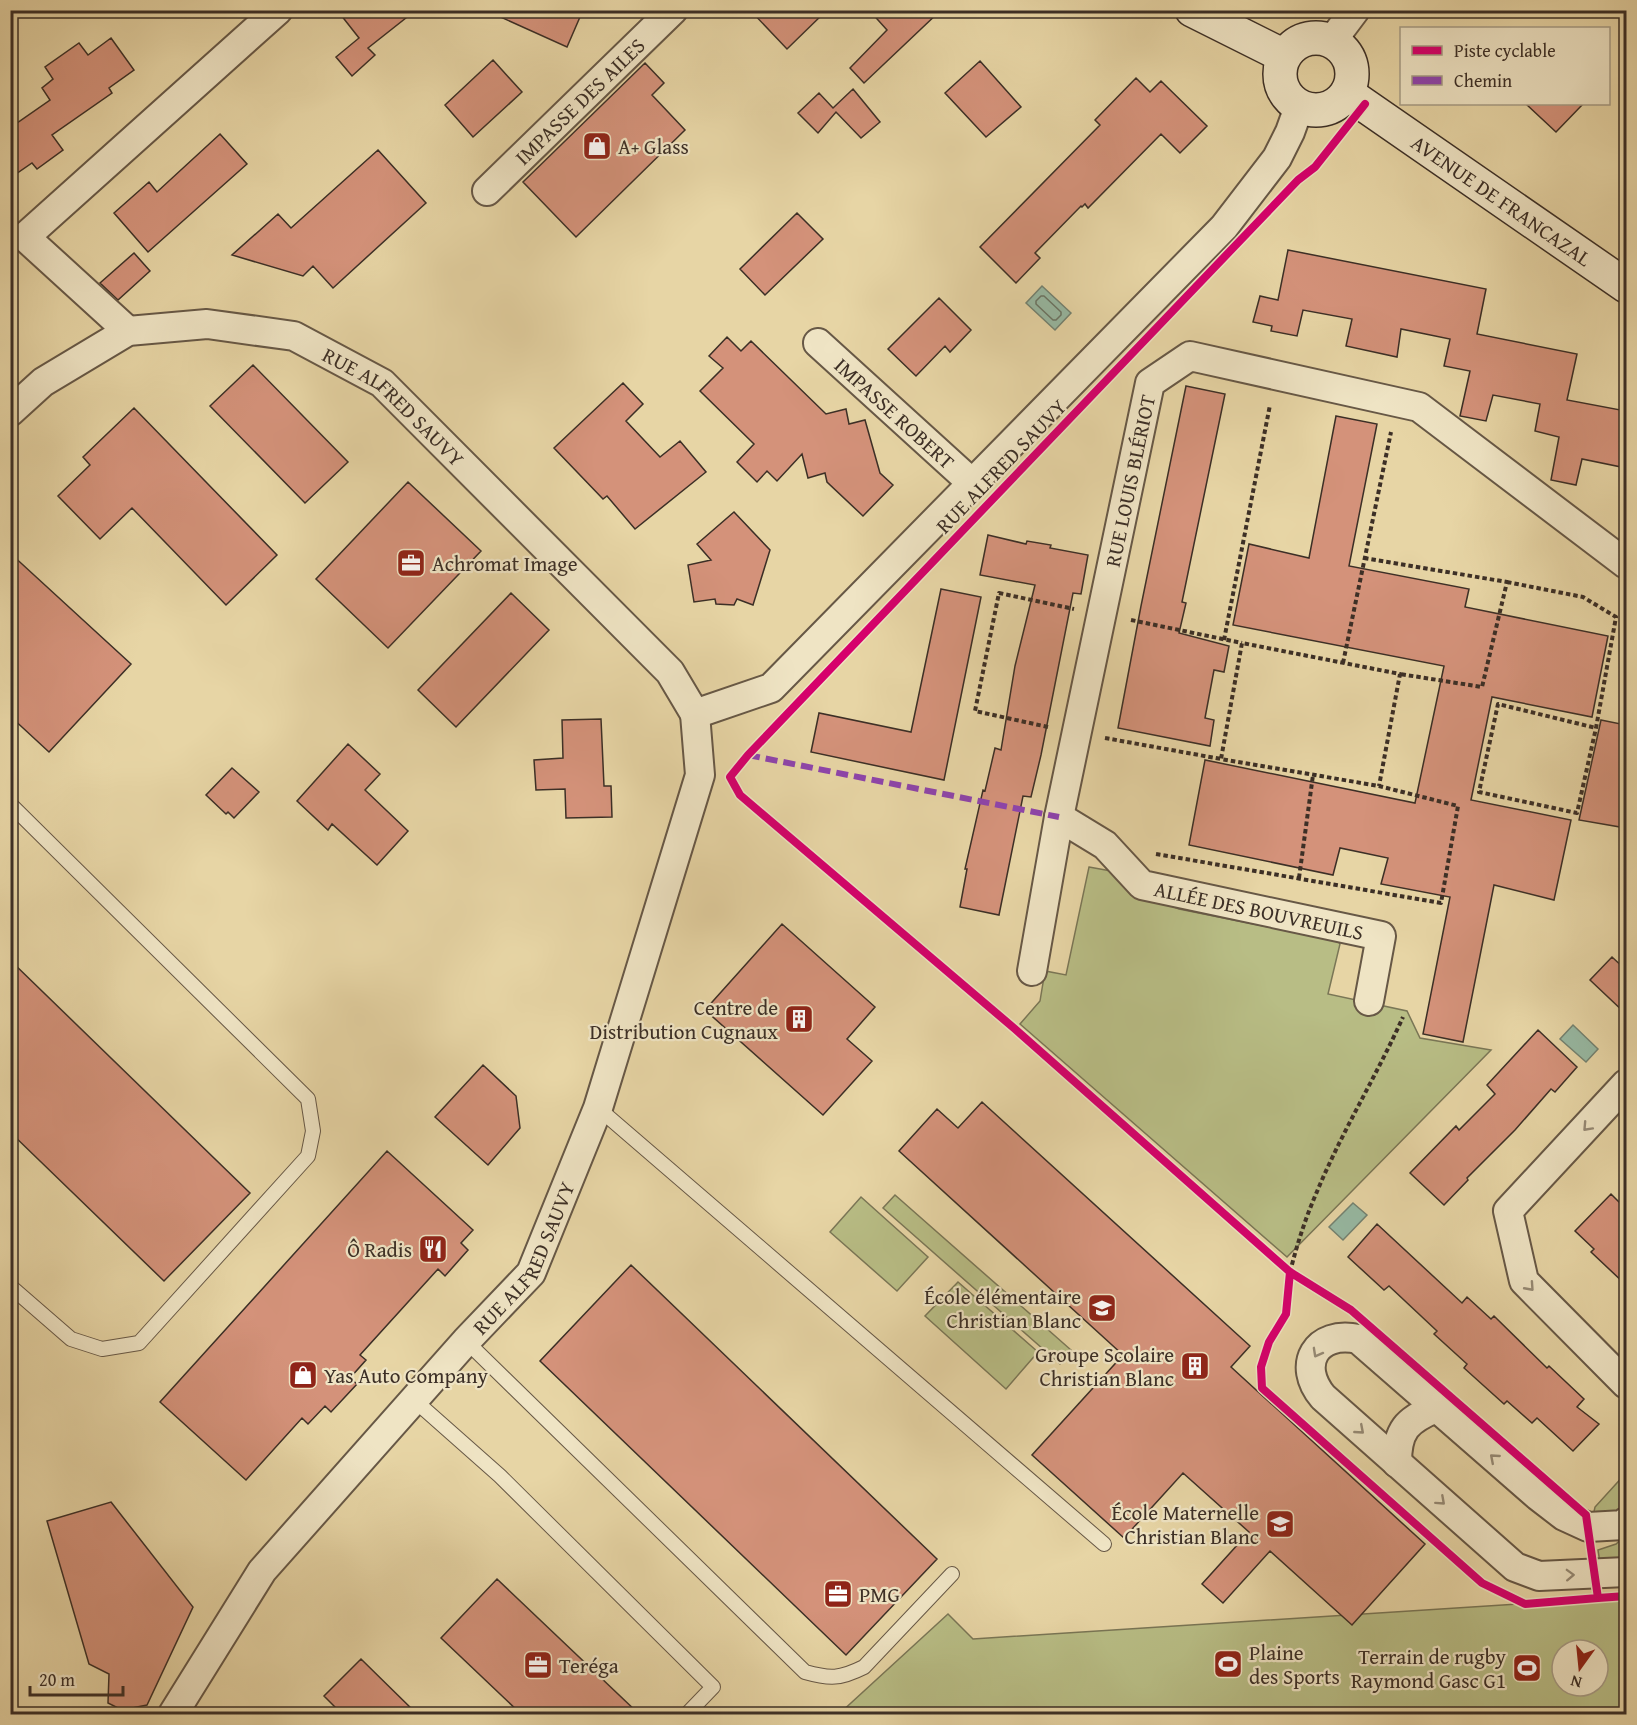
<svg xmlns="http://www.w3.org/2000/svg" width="1637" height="1725" font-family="'Gentium Book Plus',serif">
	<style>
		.green { fill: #b8bd85; stroke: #7a7656; stroke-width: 1.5; fill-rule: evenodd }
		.water { fill: #97b9a3; stroke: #738271; stroke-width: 1.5 }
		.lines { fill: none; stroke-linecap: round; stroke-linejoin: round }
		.shore { stroke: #6a7464; stroke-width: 1.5 }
		.building { fill: #d4927a; stroke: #3c2f26; stroke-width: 1.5 }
		.lane-casing { stroke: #675846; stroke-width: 16 }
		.street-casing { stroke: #675846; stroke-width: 32 }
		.secondary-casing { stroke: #3c2f26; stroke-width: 36 }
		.path { stroke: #3c2f26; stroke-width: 4; stroke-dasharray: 4.5 3; stroke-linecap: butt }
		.lane { stroke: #efe4c4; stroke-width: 14 }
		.street { stroke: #efe4c4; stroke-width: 28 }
		.secondary { stroke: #efe4c4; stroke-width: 33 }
		.quiet { stroke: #8e44ad; stroke-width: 6; stroke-dasharray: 12 6; stroke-linecap: butt }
		.cycleway-casing { stroke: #efe4c4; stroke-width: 11 }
		.cycleway { stroke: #d6006c; stroke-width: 8 }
		.oneway { stroke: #968a75 }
		.labels { text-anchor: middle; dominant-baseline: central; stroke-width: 4.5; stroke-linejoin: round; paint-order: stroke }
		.street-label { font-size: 21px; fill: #3c2f26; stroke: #efe4c4 }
		.poi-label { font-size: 21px; fill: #3c2f26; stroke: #efe4c4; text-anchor: start }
	</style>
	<rect width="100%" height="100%" fill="#e7d5a5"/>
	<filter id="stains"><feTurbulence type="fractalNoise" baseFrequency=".00333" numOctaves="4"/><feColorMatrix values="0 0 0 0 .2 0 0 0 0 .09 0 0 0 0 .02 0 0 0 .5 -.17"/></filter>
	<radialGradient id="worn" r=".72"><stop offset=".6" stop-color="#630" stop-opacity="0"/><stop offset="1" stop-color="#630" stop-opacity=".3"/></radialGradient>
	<!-- green -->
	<path class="green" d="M1089,867L1111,871L1157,900L1179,909L1338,941L1340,944L1328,994L1407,1011L1420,1038L1491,1050L1287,1257L1020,1024L1040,1001L1045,971L1066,975Z
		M895,1195L1071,1350L1060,1364L883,1208Z
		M861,1197L928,1257L897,1291L830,1232Z
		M958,1282L1038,1352L1006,1389L925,1316Z
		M1626,1473V1511L1593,1516L1595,1507Z
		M1626,1535V1557L1600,1563L1598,1550L1616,1544Z
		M1626,1597V1714H839L948,1614L973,1639ZM1562,1650H1598V1686H1562Z"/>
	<!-- water -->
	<path class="water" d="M1042,286L1071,313L1055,330L1026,303Z
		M1573,1025L1598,1049L1586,1062L1560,1039Z
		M1353,1203L1367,1215L1343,1240L1329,1227Z"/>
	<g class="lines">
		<!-- shore -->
		<path class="shore" d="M1041,296H1044L1061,312V315L1056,320H1053L1036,304V301Z"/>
	</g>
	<!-- building -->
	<path class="building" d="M337,10H416L368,48L375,55L352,76L336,57L359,38Z
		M485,10H583L567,47Z
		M750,10H827L787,49Z
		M869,10H941L864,83L850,68L887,30Z
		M111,38L134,70L109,88L112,93L52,135L63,150L37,169L32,163L10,178V128L50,100L42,88L53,79L45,67L79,43L88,55Z
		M493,60L522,92L473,137L445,105Z
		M980,61L1021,107L986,137L945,93Z
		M645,63L664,83L652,95L685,130L576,237L523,182Z
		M1136,78L1150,92L1161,81L1207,126L1180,153L1161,134L1088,208L1085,204L1082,207L1081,206L1035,253L1040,258L1016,283L980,247L1100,125L1095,120Z
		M853,89L880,122L861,138L836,112L818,133L798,113L819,93L833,108Z
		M1526,104H1583L1556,132Z
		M220,134L247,164L148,252L114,213L149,182L157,192Z
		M378,150L426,203L333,288L313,266L303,276L232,255L278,214L291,228Z
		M797,213L823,239L765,295L740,269Z
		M1288,250L1486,289L1477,334L1577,354L1567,400L1626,411V468L1582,459L1576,485L1551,480L1559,437L1535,431L1540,404L1493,395L1486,421L1460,416L1470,371L1444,366L1450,339L1401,329L1397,357L1346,346L1352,319L1303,310L1297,336L1271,331L1272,326L1253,322L1260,296L1278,300Z
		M134,253L150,271L118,300L100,283Z
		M939,298L971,330L950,352L945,346L916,376L888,349Z
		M727,337L741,351L751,341L826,414L846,409L849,424L865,420L880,473L893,485L863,516L827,482L825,473L808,478L802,454L777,481L767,471L757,482L737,462L754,444L700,391L723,368L709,356Z
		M253,365L348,462L305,503L210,406Z
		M623,383L643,404L626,421L660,457L680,441L706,472L635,529L607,496L603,499L554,448Z
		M1186,386L1225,394L1182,602L1186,603L1179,633L1229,646L1224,672L1214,670L1205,718L1214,720L1210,746L1118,728L1141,606Z
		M134,408L277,555L226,605L132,508L100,539L58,496L90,465L83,457Z
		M1336,416L1377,424L1349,566L1469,589L1465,607L1608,636L1592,717L1492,697L1471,800L1571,820L1554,900L1494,885L1463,1042L1423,1034L1450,897L1381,884L1388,858L1340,848L1333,875L1189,845L1205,760L1415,803L1444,666L1233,625L1249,544L1309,558Z
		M408,482L481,551L388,648L316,579Z
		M734,512L770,550L753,605L737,599L734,605L716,604L715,599L694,602L688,565L711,560L697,544Z
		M988,535L1026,544L1027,541L1051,545L1050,548L1088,555L1081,594L1073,593L1041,755L1031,797L1023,796L999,915L960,907L967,869H965L983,790L985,791L995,748L1001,750L1015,666L1035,585L980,575Z
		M10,553L131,664L49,752L10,716Z
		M941,589L981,597L944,780L811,752L819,713L911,732Z
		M511,593L549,630L456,727L418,690Z
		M601,719L604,786H611L612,817L566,818L565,789L536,790L534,760L563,758L562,720Z
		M1601,720L1626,725V828L1579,820Z
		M348,744L380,774L365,790L408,831L377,865L332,824L328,830L297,801Z
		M232,768L259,792L234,818L228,812L226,814L206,795Z
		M782,924L875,1007L847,1039L872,1061L823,1115L705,1010Z
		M1612,957L1626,970V1014L1590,980Z
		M10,960L250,1193L164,1281L10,1132Z
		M1538,1030L1577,1067L1555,1092L1551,1089L1515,1130L1467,1178L1468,1180L1444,1205L1410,1173L1456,1126L1459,1130L1495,1094L1487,1085Z
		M483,1065L516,1096L520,1128L488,1165L435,1117Z
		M982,1102L1250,1346L1231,1367L1425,1544L1352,1625L1270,1551L1223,1603L1202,1584L1249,1532L1183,1473L1124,1538L1032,1455L1123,1355L899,1151L937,1109L958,1128Z
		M387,1151L473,1230L461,1243L468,1250L445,1276L438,1269L360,1355L366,1360L350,1378L357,1384L331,1412L325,1406L308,1424L302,1418L246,1480L160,1402Z
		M1611,1194L1626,1209V1285L1591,1252L1594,1249L1575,1231Z
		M1377,1224L1462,1303L1467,1297L1491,1319L1494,1316L1547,1368L1549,1366L1584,1399L1577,1407L1599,1424L1573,1451L1537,1418L1532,1423L1507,1401L1504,1404L1464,1368L1467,1364L1434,1334L1437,1331L1389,1286L1384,1290L1348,1257Z
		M631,1265L937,1559L846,1655L540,1361Z
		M111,1502L193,1607L147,1705L122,1710L108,1703L109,1674L89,1664L47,1521Z
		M497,1579L639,1714H521L441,1638Z
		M361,1659L417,1714H342L324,1696Z"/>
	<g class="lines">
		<!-- lane casing -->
		<g class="lane-casing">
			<path id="lane" d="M10,804L308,1099L313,1131L308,1156L139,1343L102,1349L71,1339L10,1286
				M598,1108L1104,1544
				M466,1341L805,1672C830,1679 840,1679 864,1667L952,1574
				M413,1399L500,1476L713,1687L687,1714"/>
		</g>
		<!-- street casing -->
		<g class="street-casing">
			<g id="street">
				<path d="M1331,42L1355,10"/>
				<path id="s1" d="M487,191L673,10"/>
				<path d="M128,331L25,237L278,10"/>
				<path id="s2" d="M818,343L972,483"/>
				<path id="s3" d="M10,412L43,382L128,331L207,324L294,336L382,383L670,672L695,714L771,688L1224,227L1277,158L1290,132L1299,107"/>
				<path id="s4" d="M1059,817L1105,845L1142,885L1381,936L1369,1001"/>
				<path id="s5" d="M1032,971L1059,817L1150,383L1190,356L1419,407L1626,564"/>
				<path d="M1626,1084L1508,1211L1524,1281L1626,1384"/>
				<path d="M1397,1463C1397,1430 1407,1420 1436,1408"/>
				<path d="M1626,1522L1624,1525L1588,1527L1564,1516L1538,1496L1358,1339C1316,1330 1296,1365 1323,1397L1515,1567L1539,1576L1626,1572"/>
				<path id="s6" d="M173,1714L262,1571L466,1341L531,1273L598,1108L700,775L695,714"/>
			</g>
		</g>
		<!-- secondary casing -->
		<g class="secondary-casing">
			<g id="secondary">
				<path d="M1192,10L1284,56"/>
				<circle cx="1316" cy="74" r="36"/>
				<path id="s7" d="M1347,93L1626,286"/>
			</g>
		</g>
		<!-- path -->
		<path class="path" d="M1364,558L1507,582L1482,687L1400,674
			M1507,582L1583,597L1616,617L1596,728L1577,813L1479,792L1498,704L1596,728
			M1131,620L1242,643
			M1224,640L1270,405
			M1343,663L1391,432
			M1048,727L975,711L999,593L1074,609
			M1105,738L1221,759
			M1156,854L1441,903L1458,806L1379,786L1221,759L1242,643L1400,674L1379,786
			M1299,878L1313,775
			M1290,1272C1297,1245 1305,1219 1316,1194C1341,1133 1376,1077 1403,1017"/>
		<!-- lane -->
		<use href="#lane" class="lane"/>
		<!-- street -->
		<use href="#street" class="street"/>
		<!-- secondary -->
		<use href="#secondary" class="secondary"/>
		<!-- quiet -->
		<path class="quiet" d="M748,755L1059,817"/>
		<!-- cycleway casing -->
		<g class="cycleway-casing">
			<path id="cycleway" d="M1365,104L1315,167L1298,180L748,755L730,777L740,795L1015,1029L1290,1272L1351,1310L1586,1515L1598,1598L1626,1596
				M1290,1272L1286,1314L1269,1342L1261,1367L1262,1388L1482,1583L1525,1604L1598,1598"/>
		</g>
		<!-- cycleway -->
		<use href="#cycleway" class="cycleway"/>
	</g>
	<!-- one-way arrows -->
	<defs><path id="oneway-chevron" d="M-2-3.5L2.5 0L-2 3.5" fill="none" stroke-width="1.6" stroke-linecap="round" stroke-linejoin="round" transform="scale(1.5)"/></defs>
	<g class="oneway">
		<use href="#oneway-chevron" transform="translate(1587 1127) rotate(133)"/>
		<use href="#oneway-chevron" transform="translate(1530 1287) rotate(48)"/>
		<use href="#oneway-chevron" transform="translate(1317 1353) rotate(119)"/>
		<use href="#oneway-chevron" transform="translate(1360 1430) rotate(41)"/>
		<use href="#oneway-chevron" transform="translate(1494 1458) rotate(-139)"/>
		<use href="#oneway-chevron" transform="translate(1441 1501) rotate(42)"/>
		<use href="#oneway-chevron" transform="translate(1570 1575) rotate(-2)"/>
	</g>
	<!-- icons -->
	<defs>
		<g id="shop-square" transform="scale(1.5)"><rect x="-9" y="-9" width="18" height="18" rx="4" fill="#8f2418" stroke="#efe4c4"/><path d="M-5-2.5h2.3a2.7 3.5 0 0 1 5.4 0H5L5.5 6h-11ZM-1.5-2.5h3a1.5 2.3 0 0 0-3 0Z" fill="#fff"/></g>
		<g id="office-square" transform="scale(1.5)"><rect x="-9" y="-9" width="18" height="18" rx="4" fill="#8f2418" stroke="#efe4c4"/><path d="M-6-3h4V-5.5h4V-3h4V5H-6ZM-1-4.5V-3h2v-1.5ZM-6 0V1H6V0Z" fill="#fff"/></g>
		<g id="building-square" transform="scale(1.5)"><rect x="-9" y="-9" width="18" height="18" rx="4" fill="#8f2418" stroke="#efe4c4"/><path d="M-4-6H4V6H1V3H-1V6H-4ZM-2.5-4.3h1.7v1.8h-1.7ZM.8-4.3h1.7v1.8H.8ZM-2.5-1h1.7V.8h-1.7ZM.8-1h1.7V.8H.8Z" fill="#fff"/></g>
		<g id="restaurant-square" transform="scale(1.5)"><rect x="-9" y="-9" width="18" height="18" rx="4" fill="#8f2418" stroke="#efe4c4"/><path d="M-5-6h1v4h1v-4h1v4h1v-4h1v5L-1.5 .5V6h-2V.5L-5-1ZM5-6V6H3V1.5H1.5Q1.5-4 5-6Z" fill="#fff"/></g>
		<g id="school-square" transform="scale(1.5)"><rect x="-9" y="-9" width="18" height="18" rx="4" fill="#8f2418" stroke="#efe4c4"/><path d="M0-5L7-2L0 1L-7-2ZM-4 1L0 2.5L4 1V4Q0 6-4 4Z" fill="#fff"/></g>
		<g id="stadium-square" transform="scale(1.5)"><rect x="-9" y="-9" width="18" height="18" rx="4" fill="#8f2418" stroke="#efe4c4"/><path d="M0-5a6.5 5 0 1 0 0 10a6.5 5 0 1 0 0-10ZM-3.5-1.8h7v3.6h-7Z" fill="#fff"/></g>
	</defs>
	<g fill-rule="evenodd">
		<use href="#shop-square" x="597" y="146"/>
		<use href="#office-square" x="411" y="563"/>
		<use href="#building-square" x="799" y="1019"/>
		<use href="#restaurant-square" x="433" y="1249"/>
		<use href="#school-square" x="1102" y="1308"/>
		<use href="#building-square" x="1195" y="1366"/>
		<use href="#shop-square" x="303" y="1375"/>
		<use href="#school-square" x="1280" y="1524"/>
		<use href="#office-square" x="838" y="1594"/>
		<use href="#stadium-square" x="1228" y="1664"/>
		<use href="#office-square" x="538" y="1665"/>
		<use href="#stadium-square" x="1527" y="1668"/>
	</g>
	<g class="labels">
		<!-- street labels -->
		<g class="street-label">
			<text stroke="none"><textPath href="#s1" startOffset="129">IMPASSE DES AILES</textPath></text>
			<text stroke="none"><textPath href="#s7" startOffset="188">AVENUE DE FRANCAZAL</textPath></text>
			<text stroke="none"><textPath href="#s3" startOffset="434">RUE ALFRED SAUVY</textPath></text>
			<text stroke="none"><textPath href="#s2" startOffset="104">IMPASSE ROBERT</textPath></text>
			<text transform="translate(1001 466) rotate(-46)">RUE ALFRED SAUVY</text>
			<text stroke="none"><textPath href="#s5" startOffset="500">RUE LOUIS BLÉRIOT</textPath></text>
			<text stroke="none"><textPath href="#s4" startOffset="228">ALLÉE DES BOUVREUILS</textPath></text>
			<text stroke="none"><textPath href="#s6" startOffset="579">RUE ALFRED SAUVY</textPath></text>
		</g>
		<!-- poi labels -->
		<g class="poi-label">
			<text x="618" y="146">A+ Glass</text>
			<text x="432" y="563">Achromat Image</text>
			<text x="778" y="1007" text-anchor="end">Centre de<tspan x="778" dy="24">Distribution Cugnaux</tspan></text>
			<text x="412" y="1249" text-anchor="end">Ô Radis</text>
			<text x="1081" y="1296" text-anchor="end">École élémentaire<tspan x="1081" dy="24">Christian Blanc</tspan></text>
			<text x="1174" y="1354" text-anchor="end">Groupe Scolaire<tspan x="1174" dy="24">Christian Blanc</tspan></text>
			<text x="324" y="1375">Yas Auto Company</text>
			<text x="1259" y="1512" text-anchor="end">École Maternelle<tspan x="1259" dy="24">Christian Blanc</tspan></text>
			<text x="859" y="1594">PMG</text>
			<text x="1249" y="1652">Plaine<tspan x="1249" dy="24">des Sports</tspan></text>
			<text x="1506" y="1656" text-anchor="end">Terrain de rugby<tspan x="1506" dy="24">Raymond Gasc G1</tspan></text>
			<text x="559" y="1665">Teréga</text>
		</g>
	</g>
	<!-- margin -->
	<rect width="1637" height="1725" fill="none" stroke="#e7d5a5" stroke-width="36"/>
	<rect x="12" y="12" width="1613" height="1701" fill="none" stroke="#3c2f26" stroke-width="3"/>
	<rect x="18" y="18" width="1601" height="1689" fill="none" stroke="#3c2f26" stroke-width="1.5"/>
	<!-- legend -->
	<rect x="1400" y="27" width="210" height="78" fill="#efe4c4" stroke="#a79c85" stroke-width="1.5"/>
	<rect x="1412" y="46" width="30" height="9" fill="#d6006c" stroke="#a79c85" stroke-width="1.5"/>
	<text x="1454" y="57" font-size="18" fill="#3c2f26">Piste cyclable</text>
	<rect x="1412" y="76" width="30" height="9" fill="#8e44ad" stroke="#a79c85" stroke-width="1.5"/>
	<text x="1454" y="87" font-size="18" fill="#3c2f26">Chemin</text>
	<!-- north arrow -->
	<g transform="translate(1580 1668) rotate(195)"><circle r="28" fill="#efe4c4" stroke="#a79c85" stroke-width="1.5"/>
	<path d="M0-4.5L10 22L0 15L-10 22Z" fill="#8f2418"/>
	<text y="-9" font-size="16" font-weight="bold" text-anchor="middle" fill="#3c2f26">N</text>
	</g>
	<!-- scale -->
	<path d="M30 1686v9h93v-9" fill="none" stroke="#3c2f26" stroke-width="3"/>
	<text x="39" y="1686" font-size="18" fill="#3c2f26" stroke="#efe4c4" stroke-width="4.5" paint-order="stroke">20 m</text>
	<rect width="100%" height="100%" filter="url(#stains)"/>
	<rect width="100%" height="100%" fill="url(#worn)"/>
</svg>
